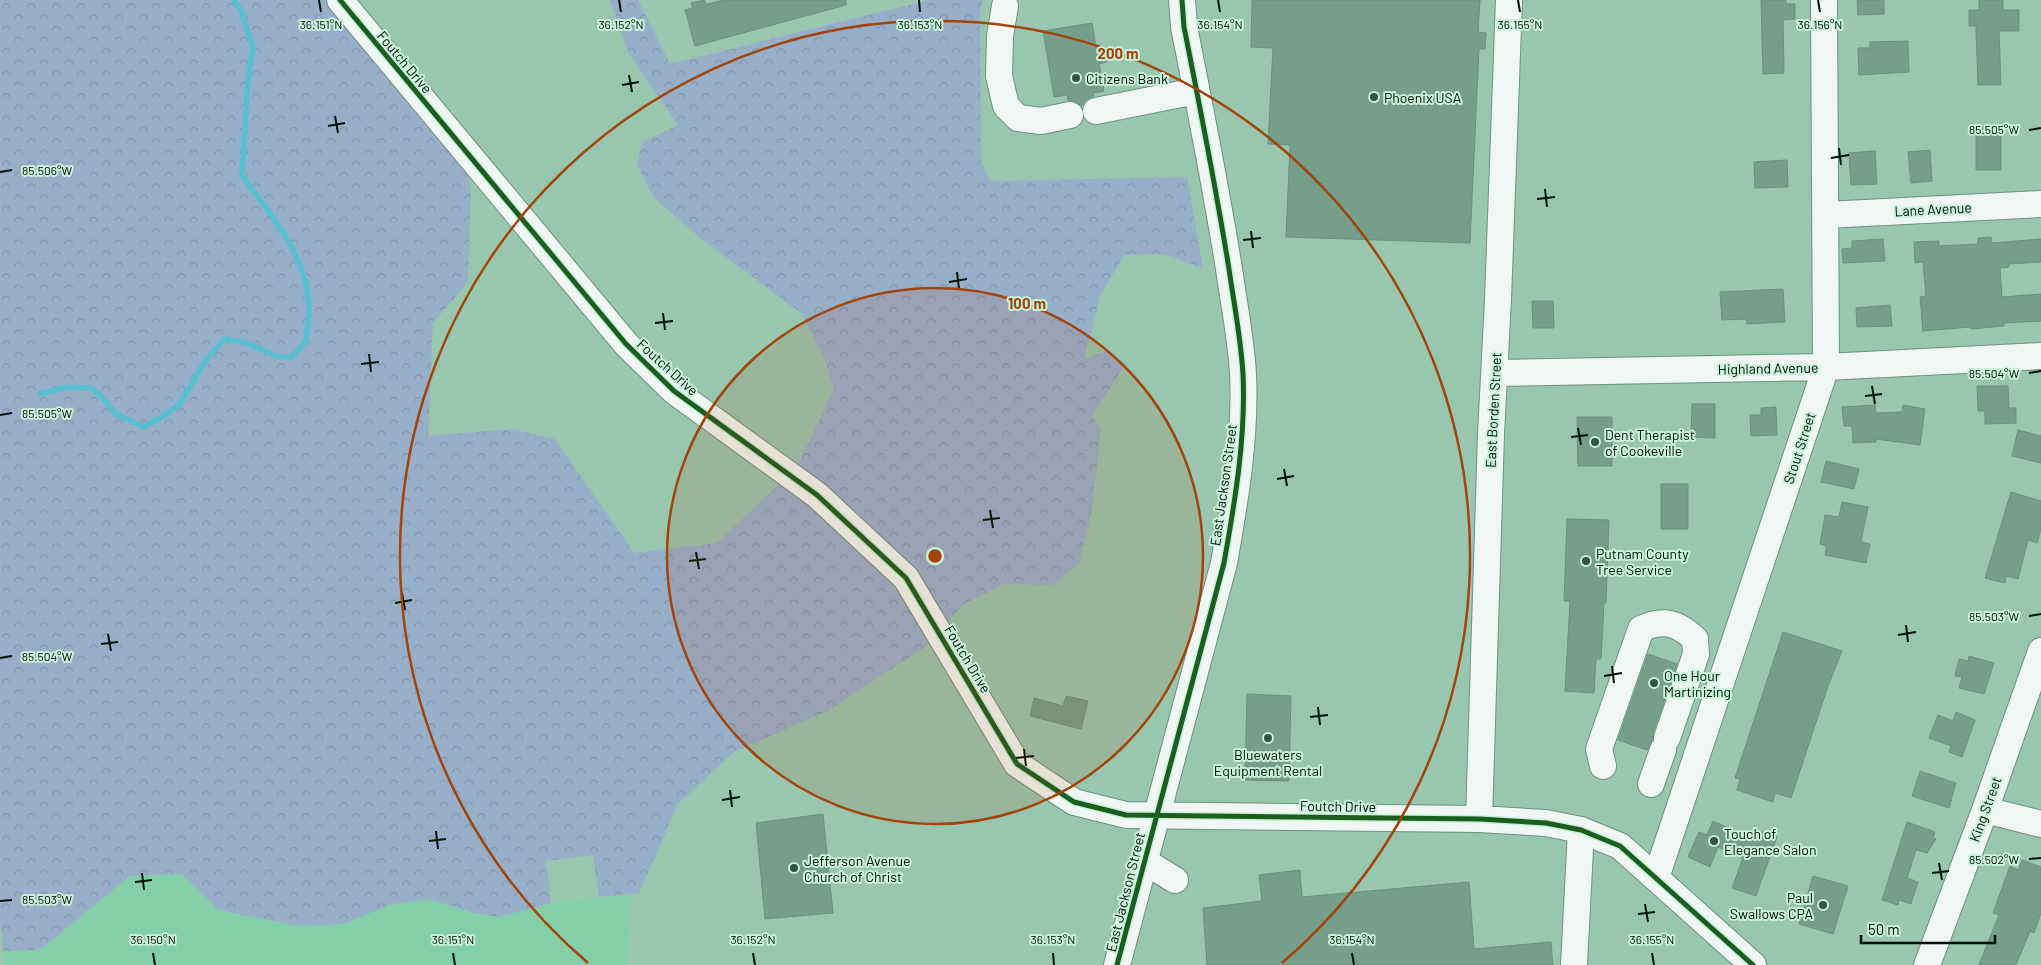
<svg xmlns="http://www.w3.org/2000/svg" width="2041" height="965" font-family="Barlow,sans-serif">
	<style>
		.built { fill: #84ceaa }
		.forest { fill: url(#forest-crowns) }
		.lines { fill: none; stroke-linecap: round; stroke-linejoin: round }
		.stream { stroke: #59c0d3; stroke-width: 5.5 }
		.building { fill: #759e8b; stroke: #6b917f }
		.minor-casing { stroke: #6c9280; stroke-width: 28 }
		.minor { stroke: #f0f6f3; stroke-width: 26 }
		.cycleway-casing { stroke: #c8f0da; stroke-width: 8 }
		.cycleway { stroke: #1b5e20; stroke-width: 5 }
		.ticks { fill: none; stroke: #001308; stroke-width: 2 }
		.ring { fill: none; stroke: #a2440b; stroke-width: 2.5 }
		.poi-dot { fill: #355242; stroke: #c8f0da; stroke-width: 2 }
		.labels { text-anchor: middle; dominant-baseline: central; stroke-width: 4; stroke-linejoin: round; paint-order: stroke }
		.street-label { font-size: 14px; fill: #001308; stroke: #c8f0da }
		.poi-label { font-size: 14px; fill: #001308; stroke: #c8f0da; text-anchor: start }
		.ticks-label { font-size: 12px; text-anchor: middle; fill: #001308; stroke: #c8f0da; stroke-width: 4; stroke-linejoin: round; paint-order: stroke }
		.centre { fill: #a2440b; stroke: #c8f0da; stroke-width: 2.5 }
		.ring-label { font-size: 15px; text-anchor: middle; font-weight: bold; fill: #a2440b; stroke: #c8f0da; stroke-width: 4; stroke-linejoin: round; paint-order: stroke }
	</style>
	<defs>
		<pattern id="forest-crowns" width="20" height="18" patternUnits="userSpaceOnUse" patternTransform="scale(1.25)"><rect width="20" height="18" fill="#98afca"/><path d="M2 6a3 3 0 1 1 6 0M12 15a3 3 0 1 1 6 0" fill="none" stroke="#8196ac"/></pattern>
	</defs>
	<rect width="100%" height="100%" fill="#98c6af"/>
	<!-- built -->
	<path class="built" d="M181,874L205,896L216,909L344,924L392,904L429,899L474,913L500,917L551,903L631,895L627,965H5L3,951L40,950L130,876Z"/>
	<!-- forest -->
	<path class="forest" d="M0,0H328L466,167L471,188L468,282L433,323L428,436L512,429L555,439L634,553L717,543L797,467L834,389L824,357L802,314L699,237L654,198L637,165L642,142L678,125L628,52L610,0H638L670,64L929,0H983L980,13L981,160L990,181L1187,177L1203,268L1162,254L1124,255L1101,294L1084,359L1110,350L1123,368L1092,416L1101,429L1092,509L1079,564L1052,585L1004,584L964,604L928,645L830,710L734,752L678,804L639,893L599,897L593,855L546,861L551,903L500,917L474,913L429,899L392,904L344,924L297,926L216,909L205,896L181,874L130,876L40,950L3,951L0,916Z"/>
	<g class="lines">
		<!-- stream -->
		<path class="stream" d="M40,394L67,387L91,388L101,396L116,414L144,427L162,417L179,405L205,361L225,339L247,343L279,357H292C295,353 302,347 305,343C307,337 307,329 308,323C316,267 274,218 242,176L248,80L253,48L241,10L234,0"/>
	</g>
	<!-- building -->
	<path class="building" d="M704,0L707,4L724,0H846V5L695,46L685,10L693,8L691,3Z
		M1252,0H1480L1478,32L1486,33L1485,49H1479L1470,243L1286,237L1290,145L1268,144L1273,48L1251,47Z
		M1761,0H1786V4H1795V19L1783,20L1784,73L1763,74Z
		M1857,0H1884V14L1858,15Z
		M1979,0H2003V10H2019V31H1999L2001,85H1978L1976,31V26H1969V10H1979Z
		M1092,23L1096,48L1104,47L1107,62L1099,64L1104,91L1093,93L1094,96L1086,99L1082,106L1075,101L1068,100L1067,95L1054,97L1043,31Z
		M1908,41L1909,72L1859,75L1858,48H1870V42Z
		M2001,126V170H1976V127Z
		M1930,150L1932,181L1911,183L1908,152Z
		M1875,151L1877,184L1851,185L1849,153Z
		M1787,160L1788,187L1755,188L1754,162Z
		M1991,237L1992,243L2041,239V262L2009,264V267L2000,268L2002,297L2041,294V321L2004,323V326L1971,329L1970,327L1923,331L1920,297L1926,296L1923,262L1915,263L1914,242L1939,241V246L1978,244V238Z
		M1883,239L1885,261L1843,263L1842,249L1852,248V241Z
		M1783,289L1785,322L1747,324L1746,319L1722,320L1720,292Z
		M1532,301H1553L1554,328H1533Z
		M1890,305L1892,326L1857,327L1856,308Z
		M1977,386H2008L2009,408H2016V423L1985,424V411H1978Z
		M1692,404H1715V438L1691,437Z
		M1875,405L1876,413L1902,412L1903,405L1925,409L1920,445L1876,439V442L1853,443L1852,426H1844L1842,407Z
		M1776,407L1777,435L1751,436L1750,415H1761V408Z
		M1577,417H1612V466H1578Z
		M2018,430L2041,436V463L2012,456Z
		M1826,461L1859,469L1854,489L1821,482Z
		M1661,484H1688V529H1661Z
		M2011,492L2041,501V529L2037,543L2028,540L2018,579L2006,576L2005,583L1985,578Z
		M1842,502L1868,507L1861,542L1870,544L1866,563L1825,555L1827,546L1820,544L1825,515L1839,517Z
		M1567,519L1609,520L1606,603H1604L1601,659H1596L1594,693L1565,691L1570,601H1564Z
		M1783,632L1842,651L1828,686L1791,798L1775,793L1773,802L1737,790L1740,779L1735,778Z
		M1648,654L1677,664L1653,733L1652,740L1647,750L1618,740Z
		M1969,656L1994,663L1984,694L1959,688L1962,677L1955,676L1959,659L1968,661Z
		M1247,694L1291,696L1289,781L1245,780Z
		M1066,696L1088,701L1081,729L1030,716L1034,698L1063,706Z
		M1956,712L1975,720L1962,757L1949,752L1951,746L1929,738L1938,715L1953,721Z
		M1920,771L1956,783L1949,808L1912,796Z
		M823,814L833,913L765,919L756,823Z
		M1713,821L1751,838L1754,829L1777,837L1756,896L1732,888L1743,858L1718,847L1710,867L1688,857L1699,832L1707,835Z
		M1907,822L1935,832L1933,838L1936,839L1927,853L1916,850L1907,878L1918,882L1911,904L1899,900L1898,905L1882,900Z
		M2022,860L2041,867V913L2034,933L2030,931L2016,965H1979L1999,915L1993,913L2010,866L2018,870Z
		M1300,870L1302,897L1469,882L1474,949L1551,942L1553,965H1207L1203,908L1262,901L1259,875Z
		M1813,876L1848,886L1833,934L1799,924Z"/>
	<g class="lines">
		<!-- minor casing -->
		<g class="minor-casing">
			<path id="minor" d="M340,0L626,344L674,391L817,495L906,578L1017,764L1074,802L1126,815L1479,819L1546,823L1581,830L1620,846L1753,965
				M1005,6L1000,36L999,76L1006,106L1018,118L1041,121L1070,115
				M1096,111L1196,91
				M1826,215L2041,204
				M1495,373L1826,367L2041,356
				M1603,766L1599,749L1641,629C1663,618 1678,623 1695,639L1696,654L1667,738
				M1651,784L1663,750
				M1985,810L2041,824
				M1479,819L1491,434L1498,299L1509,0
				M1144,861L1175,880
				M1656,878L1826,367L1824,0
				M1117,965L1224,563C1235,501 1246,437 1243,374C1241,339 1234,304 1229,269C1216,188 1200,107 1184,27L1182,0
				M1574,965L1581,830
				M1927,965L1985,810L2041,651"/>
		</g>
		<!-- minor -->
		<use href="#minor" class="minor"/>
		<!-- cycleway casing -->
		<g class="cycleway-casing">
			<path id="cycleway" d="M340,0L626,344L674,391L817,495L906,578L1017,764L1074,802L1126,815L1479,819L1546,823L1581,830L1620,846L1753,965
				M1117,965L1224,563C1235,501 1246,437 1243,374C1241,339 1234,304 1229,269C1216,188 1200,107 1184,27L1182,0"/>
		</g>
		<!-- cycleway -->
		<use href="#cycleway" class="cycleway"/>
	</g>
	<!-- ticks -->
	<path class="ticks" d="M319,0L321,12M619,0L621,12M919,0L920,12M1218,0L1220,12M1518,0L1520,12M1818,0L1820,12M629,75L632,92M622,85L639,82M335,116L338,133M328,126L345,123M2029,130L2041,128M1839,148L1841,165M1831,158L1849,155M0,172L12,170M1545,189L1547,207M1537,199L1555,197M1251,231L1253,248M1243,240L1261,238M957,272L959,289M949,282L967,279M663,313L665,330M655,323L673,321M369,354L371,372M361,364L379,362M2029,373L2041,371M1872,386L1875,404M1865,396L1882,394M0,415L12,413M1578,428L1581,445M1571,437L1588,435M1284,469L1287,486M1277,479L1294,476M990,510L993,528M983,520L1000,518M696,552L699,569M689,561L706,559M402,593L405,610M395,603L412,600M2029,616L2041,614M1906,625L1908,642M108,634L111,651M1898,635L1916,632M101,644L118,642M0,658L12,656M1612,666L1614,683M1604,676L1622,673M1318,707L1320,725M1310,717L1328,715M1024,749L1026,766M1016,758L1034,756M730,790L732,807M722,800L740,797M436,831L438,849M429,841L446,839M2029,859L2041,858M1939,863L1942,880M142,873L144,890M1932,873L1949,871M135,882L152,880M0,901L12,900M1645,904L1648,922M1638,914L1655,912M153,953L155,965M453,953L455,965M753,953L755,965M1053,953L1054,965M1352,953L1354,965M1652,953L1654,965"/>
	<!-- distance rings -->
	<circle cx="935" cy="556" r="268" fill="#a2440b" fill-opacity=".12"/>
	<g class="ring">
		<circle cx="935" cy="556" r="268"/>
		<path d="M588 963A535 535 0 1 1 1282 963"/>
	</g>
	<!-- markers -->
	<g class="poi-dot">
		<circle cx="1076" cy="78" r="5"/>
		<circle cx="1374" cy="97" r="5"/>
		<circle cx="1595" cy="442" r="5"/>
		<circle cx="1586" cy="561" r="5"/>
		<circle cx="1654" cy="683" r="5"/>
		<circle cx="1268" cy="738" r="5"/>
		<circle cx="1714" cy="841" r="5"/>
		<circle cx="794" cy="868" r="5"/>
		<circle cx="1823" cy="905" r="5"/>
	</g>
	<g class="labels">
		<!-- street labels -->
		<g class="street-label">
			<text transform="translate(405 62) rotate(50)">Foutch Drive</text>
			<text transform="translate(1933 209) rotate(-3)">Lane Avenue</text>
			<text transform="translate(668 367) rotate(42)">Foutch Drive</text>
			<text transform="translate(1768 368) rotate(-1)">Highland Avenue</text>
			<text transform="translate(1493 410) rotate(-87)">East Borden Street</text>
			<text transform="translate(1799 448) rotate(-72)">Stout Street</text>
			<text transform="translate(1223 485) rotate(-82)">East Jackson Street</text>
			<text transform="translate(968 659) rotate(59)">Foutch Drive</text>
			<text transform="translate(1338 806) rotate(1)">Foutch Drive</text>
			<text transform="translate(1985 809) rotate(-70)">King Street</text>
			<text transform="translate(1125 892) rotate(-76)">East Jackson Street</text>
		</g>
		<!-- poi labels -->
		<g class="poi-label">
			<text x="1086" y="78">Citizens Bank</text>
			<text x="1384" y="97">Phoenix USA</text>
			<text x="1605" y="434">Dent Therapist<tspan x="1605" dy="16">of Cookeville</tspan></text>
			<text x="1596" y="553">Putnam County<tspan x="1596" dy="16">Tree Service</tspan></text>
			<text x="1664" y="675">One Hour<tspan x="1664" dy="16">Martinizing</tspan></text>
			<text x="1268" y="754" text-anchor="middle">Bluewaters<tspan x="1268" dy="16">Equipment Rental</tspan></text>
			<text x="1724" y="833">Touch of<tspan x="1724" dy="16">Elegance Salon</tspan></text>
			<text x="804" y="860">Jefferson Avenue<tspan x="804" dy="16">Church of Christ</tspan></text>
			<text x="1813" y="897" text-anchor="end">Paul<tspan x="1813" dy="16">Swallows CPA</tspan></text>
		</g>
	</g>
	<g class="ticks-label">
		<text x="321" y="29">36.151°N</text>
		<text x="621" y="29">36.152°N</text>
		<text x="920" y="29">36.153°N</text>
		<text x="1220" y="29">36.154°N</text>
		<text x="1520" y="29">36.155°N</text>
		<text x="1820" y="29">36.156°N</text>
		<text x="1994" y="134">85.505°W</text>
		<text x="47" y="175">85.506°W</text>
		<text x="1994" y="378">85.504°W</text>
		<text x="47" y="418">85.505°W</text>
		<text x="1994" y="621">85.503°W</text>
		<text x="47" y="661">85.504°W</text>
		<text x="1994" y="864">85.502°W</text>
		<text x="47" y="904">85.503°W</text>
		<text x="153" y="944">36.150°N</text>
		<text x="453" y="944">36.151°N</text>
		<text x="753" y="944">36.152°N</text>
		<text x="1053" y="944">36.153°N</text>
		<text x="1352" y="944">36.154°N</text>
		<text x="1652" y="944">36.155°N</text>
	</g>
	<circle cx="935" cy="556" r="8" class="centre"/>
	<g class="ring-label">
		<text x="1118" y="59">200 m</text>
		<text x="1027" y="309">100 m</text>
	</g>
	<!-- scale -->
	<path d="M1861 935v8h134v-8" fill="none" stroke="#001308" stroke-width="2.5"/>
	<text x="1868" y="935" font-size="15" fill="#001308" stroke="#c8f0da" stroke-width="4" paint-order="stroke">50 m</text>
</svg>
